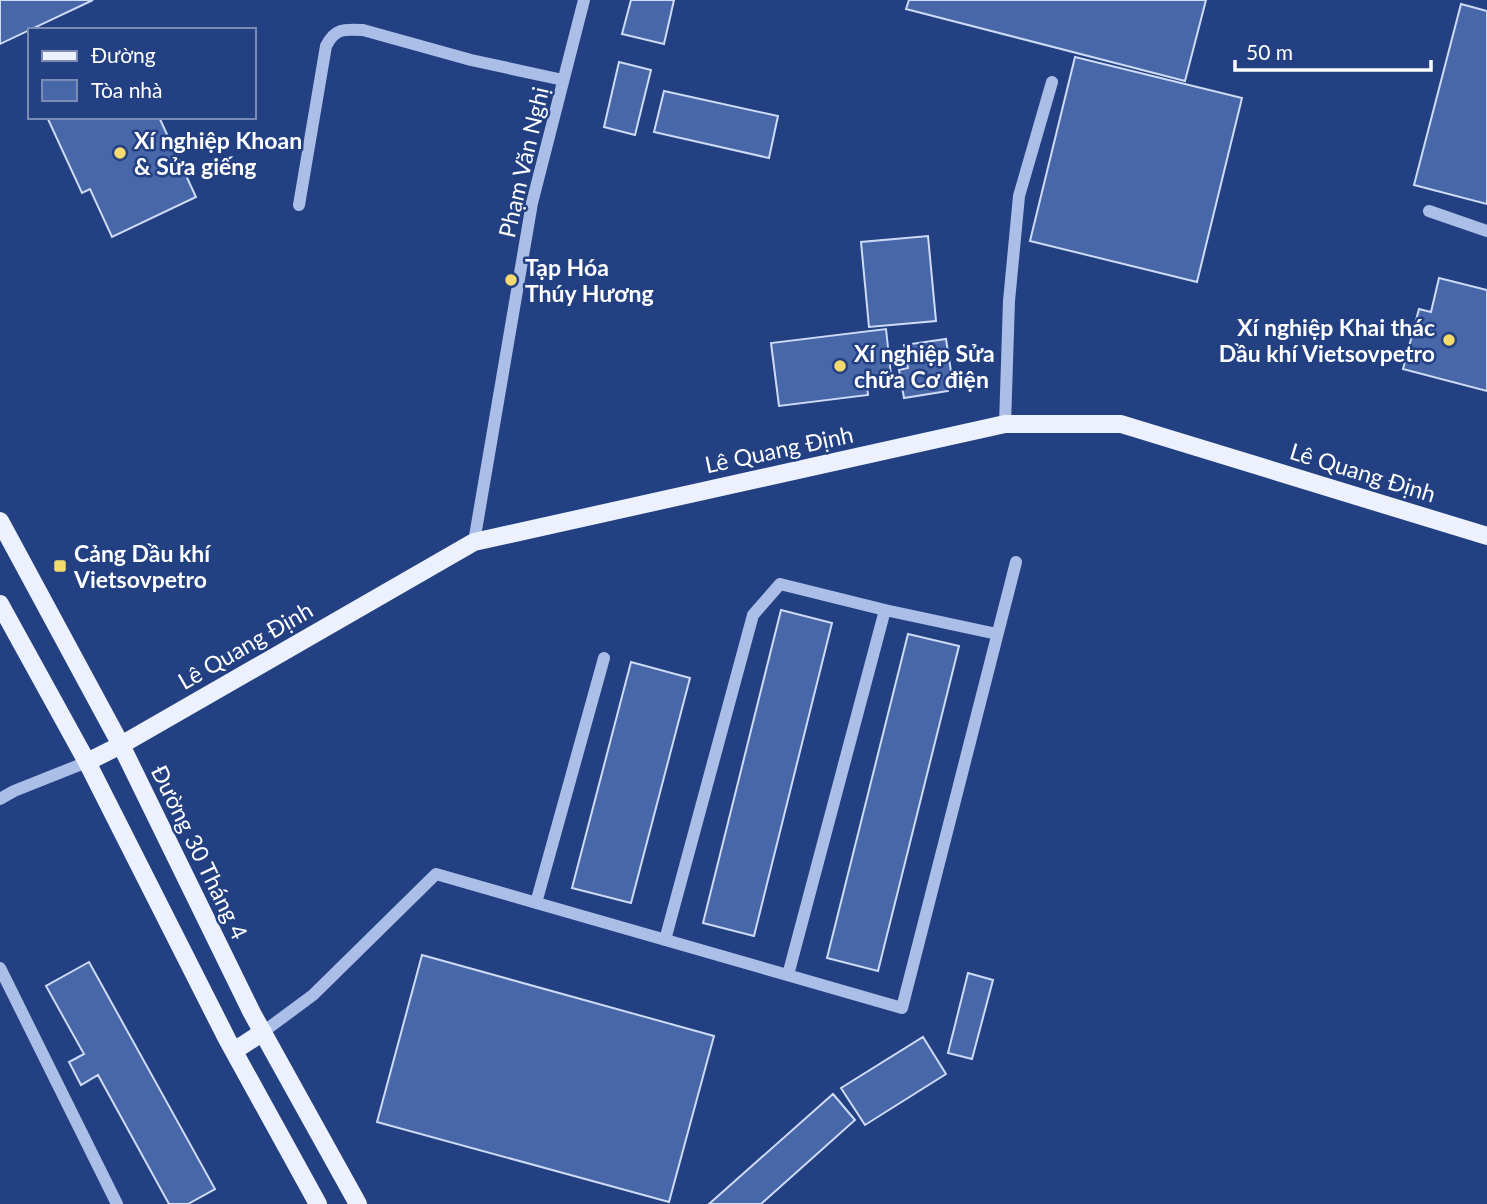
<svg xmlns="http://www.w3.org/2000/svg" width="1487" height="1204" font-family="Lato,sans-serif">
	<style>
		.building { fill: #4767a9; stroke: #cedbf6; stroke-width: 2 }
		.lines { fill: none; stroke-linecap: round; stroke-linejoin: round }
		.minor { stroke: #aabee7; stroke-width: 12 }
		.major { stroke: #ecf1fd; stroke-width: 18 }
		.poi-dot { fill: #f3dc6d; stroke: #234082; stroke-width: 2.5 }
		.labels { text-anchor: middle; dominant-baseline: central; stroke-width: 5; stroke-linejoin: round; paint-order: stroke }
		.poi-label { font-size: 23px; font-weight: bold; fill: #fff; stroke: #234082; text-anchor: start }
		.street-label { font-size: 23px; fill: #fff; stroke: #234082 }
	</style>
	<rect width="100%" height="100%" fill="#234082"/>
	<!-- building -->
	<path class="building" d="M0,0H93L0,44Z
		M631,0H674L664,44L622,34Z
		M909,0H1206L1185,81L906,9Z
		M1461,4L1487,11V204L1414,185Z
		M1075,57L1242,98L1197,282L1030,241Z
		M619,62L651,70L635,135L604,127Z
		M664,91L778,116L769,158L654,132Z
		M47,117H159L196,197L112,237L90,189L82,193Z
		M928,236L936,321L869,327L861,242Z
		M1439,278L1487,290V391L1403,369L1419,309L1431,312Z
		M886,329L891,375L866,378L868,395L779,406L771,343Z
		M946,339L952,378L946,379L948,391L904,398L899,370L908,368L904,345Z
		M781,610L832,623L754,936L703,923Z
		M908,634L959,646L878,971L827,958Z
		M631,662L690,678L631,903L572,888Z
		M422,955L714,1036L669,1202L377,1122Z
		M89,962L215,1189L188,1204H169L98,1075L81,1085L69,1062L84,1054L46,986Z
		M968,973L993,980L972,1059L948,1053Z
		M923,1037L946,1074L865,1125L841,1088Z
		M833,1094L855,1120L761,1204H709Z"/>
	<g class="lines">
		<!-- minor -->
		<path class="minor" d="M299,205L326,46C335,28 344,29 363,30L471,60L563,80
			M1429,211L1487,231
			M1005,424L1009,301L1019,196L1052,82
			M474,542L532,203L584,0
			M0,799L14,791L87,762
			M536,903L604,658
			M665,940L753,615L780,584L885,610L997,634
			M0,968L117,1204
			M788,975L885,610
			M263,1032L313,995L436,874L902,1008L1016,562"/>
		<!-- major -->
		<path class="major" d="M0,521L121,745L252,1013L358,1204
			M0,604L87,762L227,1039L318,1204
			M87,762L121,745L474,542L1005,424H1121L1487,536
			M234,1051L263,1032"/>
	</g>
	<!-- markers -->
	<g class="poi-dot">
		<circle cx="120" cy="153" r="7"/>
		<circle cx="511" cy="280" r="7"/>
		<circle cx="1449" cy="340" r="7"/>
		<circle cx="840" cy="366" r="7"/>
		<rect x="53" y="559" width="14" height="14" rx="3.5"/>
	</g>
	<g class="labels">
		<!-- poi labels -->
		<g class="poi-label">
			<text x="134" y="140">Xí nghiệp Khoan<tspan x="134" dy="26">&amp; Sửa giếng</tspan></text>
			<text x="525" y="267">Tạp Hóa<tspan x="525" dy="26">Thúy Hương</tspan></text>
			<text x="1435" y="327" text-anchor="end">Xí nghiệp Khai thác<tspan x="1435" dy="26">Dầu khí Vietsovpetro</tspan></text>
			<text x="854" y="353">Xí nghiệp Sửa<tspan x="854" dy="26">chữa Cơ điện</tspan></text>
			<text x="74" y="553">Cảng Dầu khí<tspan x="74" dy="26">Vietsovpetro</tspan></text>
		</g>
		<!-- street labels -->
		<g class="street-label">
			<text transform="translate(523 162) rotate(-77)">Phạm Văn Nghị</text>
			<text transform="translate(779 449) rotate(-12)">Lê Quang Định</text>
			<text transform="translate(1363 472) rotate(17)">Lê Quang Định</text>
			<text transform="translate(245 645) rotate(-30)">Lê Quang Định</text>
			<text transform="translate(200 852) rotate(64)">Đường 30 Tháng 4</text>
		</g>
	</g>
	<!-- legend -->
	<rect x="28" y="28" width="228" height="91" fill="#234082" stroke="#7b8cb4" stroke-width="2"/>
	<rect x="42" y="51" width="35" height="10" fill="#ecf1fd" stroke="#7b8cb4" stroke-width="2"/>
	<text x="91" y="63" font-size="21" fill="#ffffff">Đường</text>
	<rect x="42" y="80" width="35" height="21" fill="#4767a9" stroke="#7b8cb4" stroke-width="2"/>
	<text x="91" y="98" font-size="21" fill="#ffffff">Tòa nhà</text>
	<!-- scale -->
	<path d="M1235 60v10h196v-10" fill="none" stroke="#ffffff" stroke-width="3.5"/>
	<text x="1246" y="60" font-size="21" fill="#ffffff" stroke="#234082" stroke-width="5" paint-order="stroke">50 m</text>
</svg>
